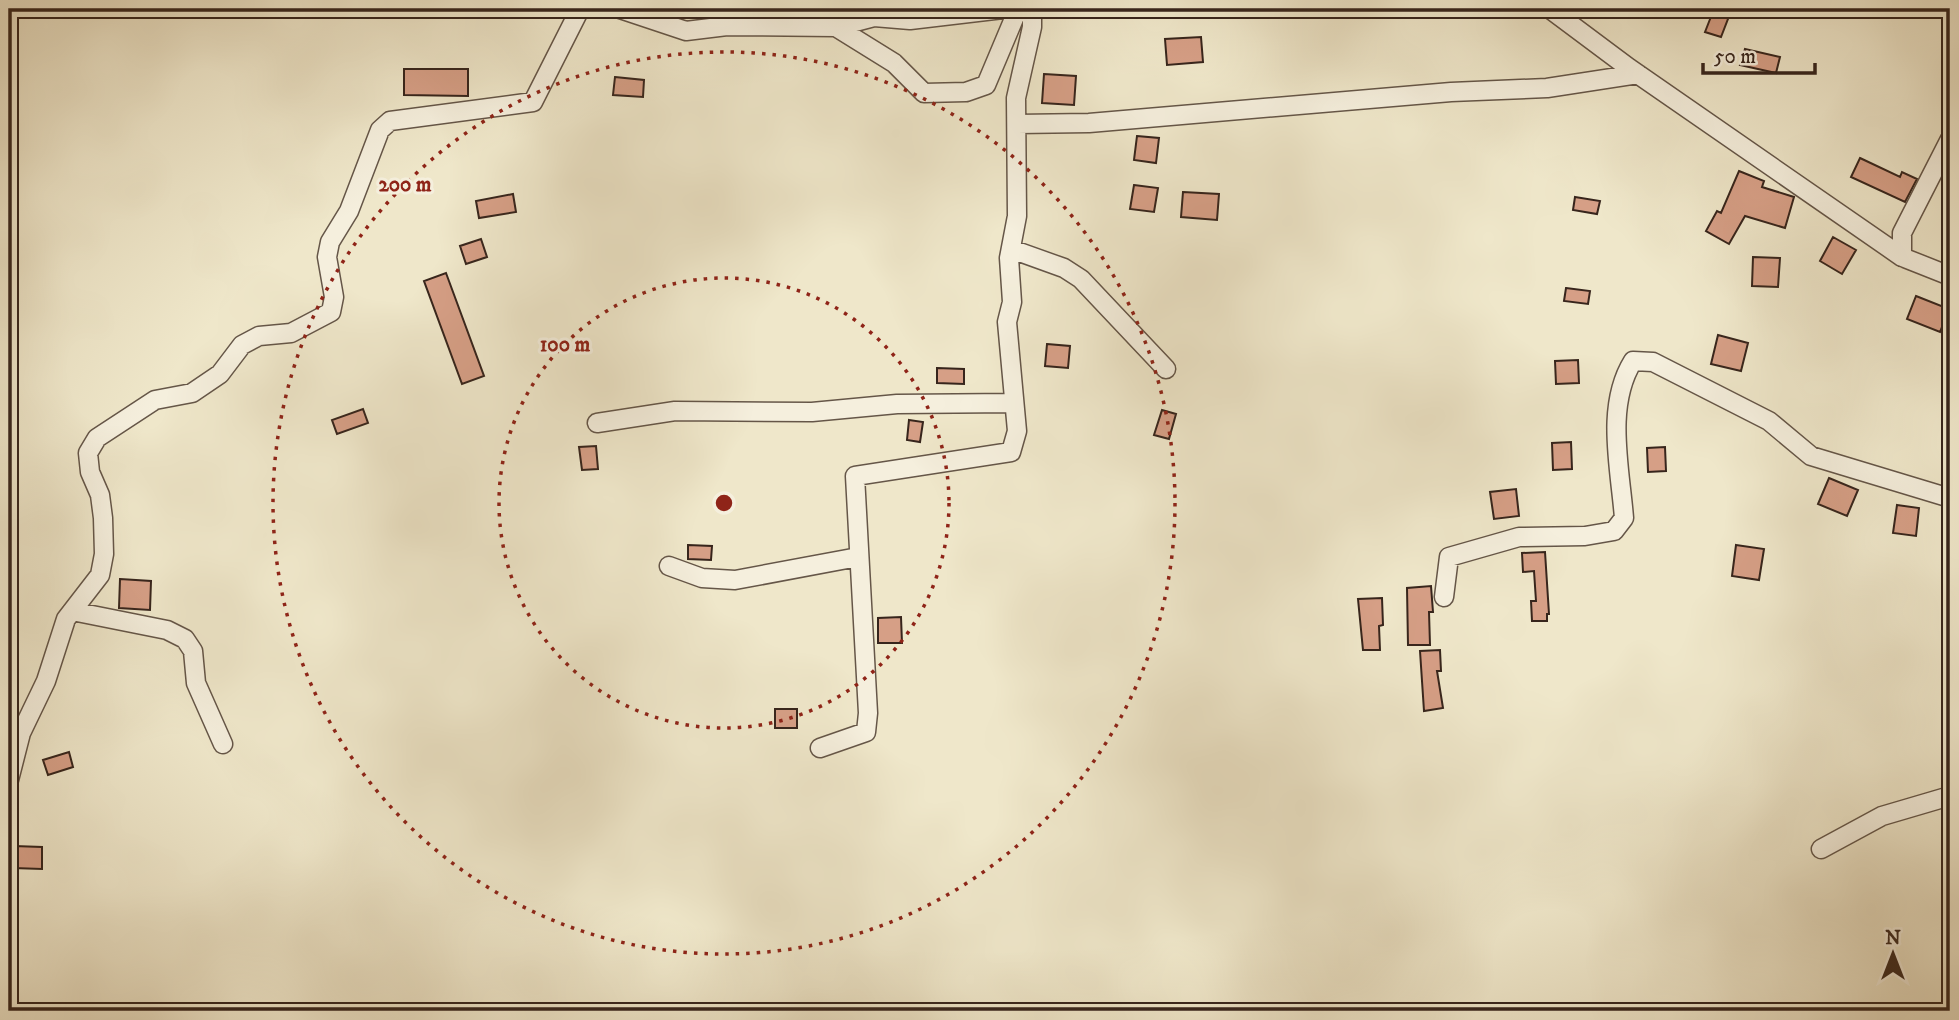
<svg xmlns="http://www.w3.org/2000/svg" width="1959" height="1020" font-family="'IM FELL DW Pica',serif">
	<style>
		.building { fill: #d69f86; stroke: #37251c; stroke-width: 2 }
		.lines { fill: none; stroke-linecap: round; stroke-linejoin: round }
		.minor-casing { stroke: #655648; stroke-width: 21 }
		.minor { stroke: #f5efdd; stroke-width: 18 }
		.ring { fill: none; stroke: #8f2418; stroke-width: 3.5; stroke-dasharray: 3.5 7 }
		.centre { fill: #8f2418; stroke: #f5efdd; stroke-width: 3.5 }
		.ring-label { font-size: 21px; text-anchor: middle; font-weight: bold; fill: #8f2418; stroke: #f5efdd; stroke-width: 6; stroke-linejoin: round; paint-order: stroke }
	</style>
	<rect width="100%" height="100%" fill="#efe7ca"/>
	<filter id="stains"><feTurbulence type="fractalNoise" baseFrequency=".00286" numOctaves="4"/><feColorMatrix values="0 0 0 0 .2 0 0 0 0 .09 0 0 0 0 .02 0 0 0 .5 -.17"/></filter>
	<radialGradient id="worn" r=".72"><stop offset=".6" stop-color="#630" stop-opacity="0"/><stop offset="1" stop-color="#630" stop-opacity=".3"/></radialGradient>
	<!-- building -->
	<path class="building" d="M1714,9L1731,11L1721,37L1705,32Z
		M1201,37L1203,62L1167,65L1165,39Z
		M1745,49L1780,57L1776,73L1740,65Z
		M404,69H468V96L404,95Z
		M1044,74L1076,76L1074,105L1042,103Z
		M615,77L644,80L643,97L613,95Z
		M1137,136L1159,138L1156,163L1134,160Z
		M1860,158L1900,177L1902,172L1917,179L1905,202L1851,177Z
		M1739,171L1764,181L1762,187L1794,197L1785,228L1745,216L1729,244L1706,231L1717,211L1721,213Z
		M1134,185L1158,188L1154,212L1130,209Z
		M1183,192L1219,194L1217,220L1181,217Z
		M513,194L516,212L479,218L476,201Z
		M1575,197L1600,201L1597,214L1573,210Z
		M1833,237L1856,250L1842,274L1820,261Z
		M481,239L487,257L466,264L460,246Z
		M1753,257L1780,258L1778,287L1752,286Z
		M446,273L484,376L462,384L424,281Z
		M1566,288L1590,291L1588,304L1564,301Z
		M1916,296L1949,309L1940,332L1907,319Z
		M1718,335L1748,343L1741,371L1711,364Z
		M1047,344L1070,346L1068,368L1045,366Z
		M1578,360L1579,383L1556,384L1555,361Z
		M937,368L964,369V384L937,383Z
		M363,409L368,423L337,434L332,420Z
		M1162,410L1176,414L1169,439L1154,435Z
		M909,420L923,422L920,442L907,440Z
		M1571,442L1572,469L1553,470L1552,443Z
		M596,446L598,469L582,470L579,447Z
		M1665,447L1666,471L1648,472L1647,448Z
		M1829,478L1858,490L1847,516L1818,504Z
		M1516,489L1519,516L1494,519L1490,492Z
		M1897,505L1919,508L1916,536L1893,533Z
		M688,545L712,546L711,560L688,559Z
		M1736,545L1764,549L1759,580L1732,576Z
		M1545,552L1549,614H1547V621H1532L1531,601H1536L1534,571L1523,572L1522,553Z
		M120,579L151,581L150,610L119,608Z
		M1431,586L1433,612H1429L1430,645H1408L1407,588Z
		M1382,598L1383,625L1379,626L1380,650H1363L1358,599Z
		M901,617L902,643H878V618Z
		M1440,650L1441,671H1437L1443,708L1424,711L1420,651Z
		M775,709H797V728H775Z
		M69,752L73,767L48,775L43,760Z
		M14,846L42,847V869L13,868Z"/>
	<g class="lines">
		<!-- minor casing -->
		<g class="minor-casing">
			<path id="minor" d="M620,9L686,31L727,26L836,27L874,17L910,20L1003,9
				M1550,9L1629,68L1902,257L1950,276
				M836,27L894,63L924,93L966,92L986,85L1018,9
				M1017,124L1089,123L1451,92L1547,88L1638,74
				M1011,249L1064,268L1081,279L1166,369
				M1902,257V233L1950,139
				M597,423L675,411L812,412L897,404L1014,403
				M669,566L702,578L735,580L858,557
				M1444,597L1449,557L1519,537L1585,536L1614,531L1624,518C1620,467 1605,406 1633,361L1653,362L1769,421L1811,456L1950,498
				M72,611L167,630L185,639L193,651L196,683L223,744
				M820,748L866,732L868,713L855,476L1011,452L1017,431L1007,322L1012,302L1009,258L1017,216L1016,98L1032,27V9
				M9,780L21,733L46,681L66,619L100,575L104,554L103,518L100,495L90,472L88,453L97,438L155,400L192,393L220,374L242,345L259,336L291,333L331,312L334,297L327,257L330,242L349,211L380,130L390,121L533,102L580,9
				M1821,849L1882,816L1950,796"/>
		</g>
		<!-- minor -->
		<use href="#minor" class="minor"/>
	</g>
	<!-- distance rings -->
	<g class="ring">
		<circle cx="724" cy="503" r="225"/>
		<circle cx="724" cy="503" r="451"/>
	</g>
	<circle cx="724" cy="503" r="10" class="centre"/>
	<g class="ring-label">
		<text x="405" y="191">200 m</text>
		<text x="565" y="351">100 m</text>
	</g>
	<!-- margin -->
	<rect width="1959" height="1020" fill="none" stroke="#efe7ca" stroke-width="35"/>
	<rect x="10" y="10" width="1938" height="999" fill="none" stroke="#37251c" stroke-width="3.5"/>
	<rect x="18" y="18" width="1924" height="985" fill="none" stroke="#37251c" stroke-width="2"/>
	<!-- north arrow -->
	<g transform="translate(1893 954)" stroke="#f5efdd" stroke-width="5" paint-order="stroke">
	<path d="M0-5L12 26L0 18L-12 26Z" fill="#37251c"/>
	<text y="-10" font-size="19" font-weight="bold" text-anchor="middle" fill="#37251c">N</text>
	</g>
	<!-- scale -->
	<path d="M1703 63v10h112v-10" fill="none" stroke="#37251c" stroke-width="3.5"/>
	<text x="1714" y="63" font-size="21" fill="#37251c" stroke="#f5efdd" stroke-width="5" paint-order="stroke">50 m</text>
	<rect width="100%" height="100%" filter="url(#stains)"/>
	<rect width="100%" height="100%" fill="url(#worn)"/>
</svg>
